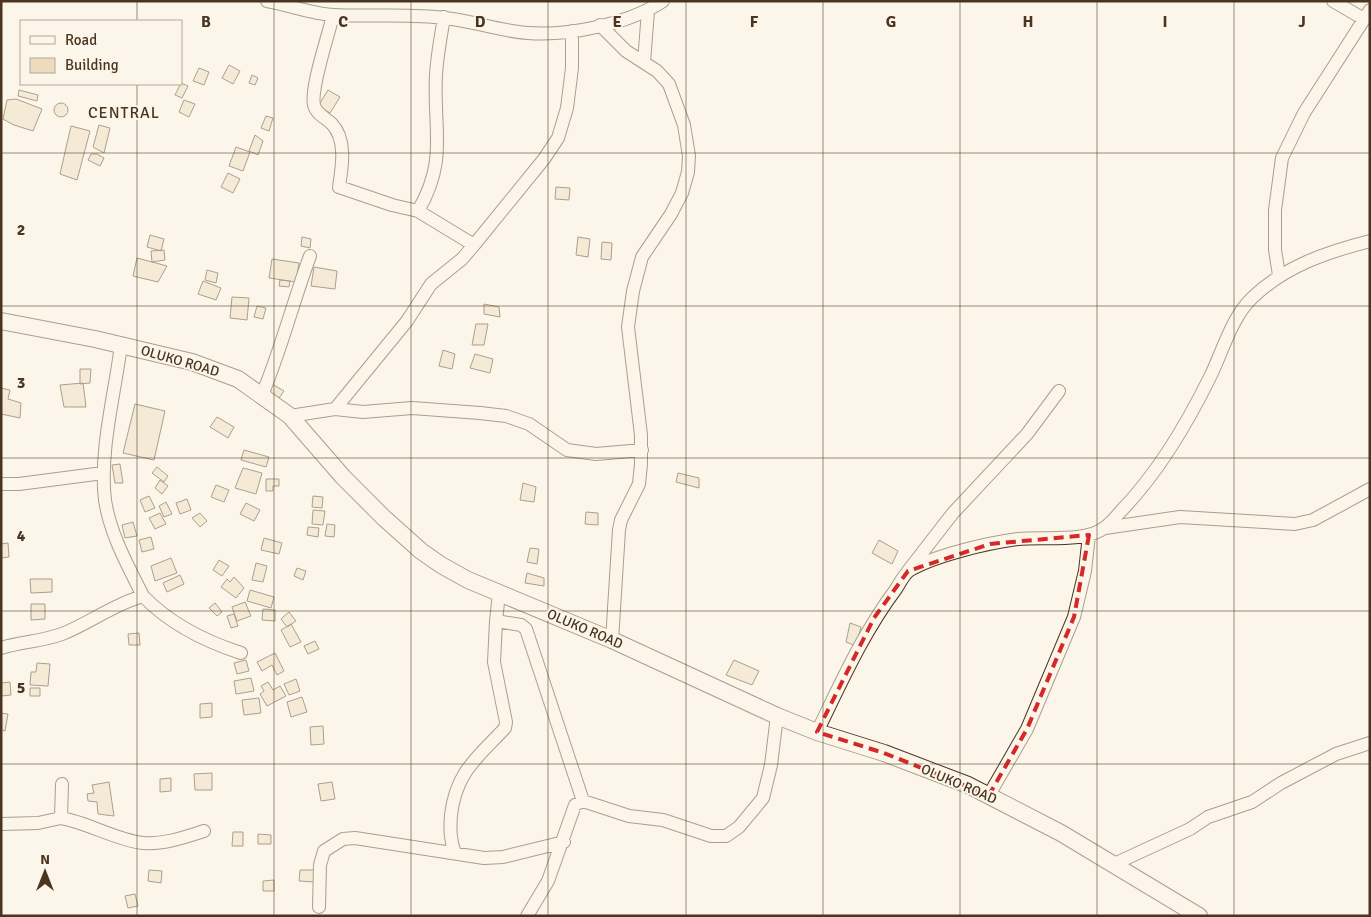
<svg xmlns="http://www.w3.org/2000/svg" width="1371" height="917" font-family="Signika,sans-serif">
	<style>
		.building { fill: #ecdcbc; stroke: #4a3520 }
		.lines { fill: none; stroke-linecap: round; stroke-linejoin: round }
		.minor-casing { stroke: #4a3520; stroke-width: 14 }
		.major-casing { stroke: #4a3520; stroke-width: 18 }
		.minor { stroke: #fbf6e9; stroke-width: 12 }
		.major { stroke: #fbf6e9; stroke-width: 16 }
		.marked { fill: none; stroke: #d62828; stroke-width: 4; stroke-dasharray: 10 6; stroke-linejoin: round }
		.grid { fill: none; stroke: #4a3520; stroke-width: 1; stroke-opacity: 0.55 }
		.labels { text-anchor: middle; dominant-baseline: central; stroke-width: 4; stroke-linejoin: round; paint-order: stroke }
		.street-label { font-size: 14px; fill: #4a3520; stroke: #fbf6e9 }
		.quarter-label { font-size: 16px; letter-spacing: 1px; fill: #4a3520; stroke: #fbf6e9 }
		.grid-label { font-size: 16px; text-anchor: middle; font-weight: bold; fill: #4a3520; stroke: #fbf6e9; stroke-width: 4; stroke-linejoin: round; paint-order: stroke }
	</style>
	<rect width="100%" height="100%" fill="#fbf6e9"/>
	<!-- building -->
	<path class="building" d="M229,65L240,71L233,84L222,78Z
		M199,68L209,72L204,85L193,81Z
		M252,75L258,78L255,85L249,83Z
		M181,83L188,86L182,98L175,95Z
		M19,90L38,95L37,101L18,96Z
		M328,90L340,97L330,113L318,106Z
		M16,99L42,109L33,131L14,125L3,119L7,100Z
		M184,100L195,104L189,117L179,112Z
		M54 110a7 7 0 1 1 14 0a7 7 0 1 1-14 0Z
		M266,116L273,118L269,131L261,128Z
		M99,125L110,128L104,153L93,147Z
		M71,126L90,131L77,180L60,174Z
		M255,135L263,141L258,155L249,151Z
		M236,147L250,152L243,171L229,166Z
		M91,154H97L104,158L100,166L88,160Z
		M228,173L240,179L233,193L221,187Z
		M556,187L570,188L569,200L555,199Z
		M150,235L164,239L161,251L147,247Z
		M302,237L311,239L310,248L301,246Z
		M578,237L590,239L588,257L576,255Z
		M602,242L612,243L611,260L601,259Z
		M164,250L165,260L152,262L151,251Z
		M137,258L167,266L158,282L133,276Z
		M272,259L299,263L296,282L269,278Z
		M314,267L337,271L335,289L311,286Z
		M207,270L218,273L216,283L205,280Z
		M280,280L290,281L289,287L279,286Z
		M203,281L221,288L216,300L198,294Z
		M232,297L249,298L247,320L230,318Z
		M484,304L499,307L500,317L484,314Z
		M257,306L266,308L263,319L254,317Z
		M476,324H488L484,345H472Z
		M443,350L455,354L452,369L439,366Z
		M475,354L493,359L490,373L470,368Z
		M80,369H91L90,383L80,384Z
		M83,383L86,407H64L60,385Z
		M272,384L284,391L279,398L268,391Z
		M1,388L10,390L8,399L21,403L20,418L1,414Z
		M135,404L165,411L154,460L123,453Z
		M217,417L234,427L228,438L210,427Z
		M244,450L269,457L266,467L241,460Z
		M120,464L123,483H115L112,465Z
		M157,467L168,476L164,482L152,473Z
		M243,468L262,473L256,494L235,488Z
		M678,473L699,478V488L676,482Z
		M266,479H279V486H273V491H266Z
		M160,480L168,486L162,494L155,488Z
		M523,483L536,487L534,502L520,500Z
		M216,485L229,490L224,502L211,497Z
		M149,496L155,508L145,512L140,500Z
		M313,496L323,497L322,508L312,507Z
		M187,499L191,510L180,514L176,503Z
		M166,502L172,514L164,517L159,506Z
		M246,503L260,510L254,521L240,514Z
		M313,510L325,511L323,525L312,524Z
		M586,512L598,513V525L585,524Z
		M160,513L166,524L155,529L149,518Z
		M200,513L207,521L200,527L192,518Z
		M133,522L137,536L125,538L122,525Z
		M327,524L335,525L334,537L325,536Z
		M308,527L319,528L318,537L307,535Z
		M151,537L154,549L142,552L139,540Z
		M264,538L282,543L279,554L261,550Z
		M879,540L898,551L892,564L872,553Z
		M8,543L9,557L1,558V544Z
		M530,548L539,549L537,564L527,562Z
		M171,558L177,573L155,581L151,566Z
		M219,560L229,566L222,576L213,570Z
		M256,563L267,566L263,582L252,580Z
		M297,568L306,571L303,580L294,576Z
		M527,573L544,578V586L525,583Z
		M180,575L184,584L167,592L163,583Z
		M234,577L244,588L236,598L221,587L227,579L230,582Z
		M30,579H52V592L31,593Z
		M250,590L274,597L271,608L247,601Z
		M245,602L251,616L237,621L232,607Z
		M215,603L222,612L217,616L209,608Z
		M31,604H45V619L31,620Z
		M263,609L275,610V621L262,620Z
		M289,612L296,621L287,627L281,619Z
		M234,614L238,626L231,628L227,616Z
		M850,623L861,627L856,646L846,642Z
		M291,624L301,642L290,647L281,630Z
		M139,633L140,645H129L128,634Z
		M315,641L319,649L308,654L304,646Z
		M275,653L284,671L277,675L272,665L262,671L257,662Z
		M246,660L249,671L237,674L234,663Z
		M734,660L759,671L752,685L726,675Z
		M37,663L50,664L48,686L30,685L31,672H36Z
		M251,678L254,691L236,694L234,681Z
		M296,679L300,691L289,695L284,684Z
		M10,682L11,695L1,696V683Z
		M268,682L273,690L280,686L286,696L267,706L260,694L264,691L261,686Z
		M30,688H40V696H30Z
		M302,697L307,712L291,717L287,702Z
		M259,698L261,713L244,715L242,700Z
		M212,703V717L200,718V704Z
		M1,713L8,714L5,731L1,730Z
		M323,726L324,744L311,745L310,727Z
		M212,773V790H195L194,774Z
		M171,778V791L160,792V779Z
		M109,782L114,816L98,814L97,802L88,801L87,794L94,793L92,785Z
		M332,782L335,799L321,801L318,784Z
		M233,832H243V846H232Z
		M258,834L271,835V844H258Z
		M149,870L162,871L161,883L148,881Z
		M300,870H315V882L299,881Z
		M274,880V891H263V881Z
		M135,894L138,906L128,908L125,896Z"/>
	<g class="lines">
		<!-- minor casing -->
		<g class="minor-casing">
			<path id="minor" d="M267,1C290,5 311,14 334,15C371,17 409,13 445,18C473,21 500,31 528,33C569,36 629,24 663,1
				M1333,1L1364,19
				M600,25L626,51L657,71L669,84L684,125L689,156L688,172L682,193L671,214L642,257L633,291L628,327L641,435V464L639,484L621,520L619,530L612,640
				M644,62L648,11
				M418,211C448,160 433,129 436,75C437,56 441,36 444,17
				M474,245L544,159L558,138L567,108L572,68V31
				M1279,275L1275,250V210L1282,158L1304,113L1370,10
				M121,345C115,393 99,452 105,500C110,534 128,566 143,596
				M262,395C281,350 293,302 310,256
				M335,409L363,412L412,408L480,413L506,416L529,424L567,450L596,454L642,450
				M290,416L335,409L407,321L431,284L462,259L474,245L418,211L392,205L339,187C342,167 347,140 332,124C326,118 316,114 314,105C310,88 329,34 333,15
				M1,484H19L103,473
				M1105,528L1180,517L1295,524L1313,520L1370,489
				M908,571L953,513L1027,434L1059,391
				M499,593L496,621L521,625L526,629L583,801
				M1,648C21,642 43,641 62,634C90,623 114,604 143,596C170,624 204,641 241,653
				M817,732C841,683 863,633 896,589C900,583 904,574 910,570C936,555 988,543 1018,539C1041,536 1085,543 1104,528C1110,524 1116,517 1121,511C1159,472 1187,424 1211,375C1223,350 1232,317 1252,298C1285,266 1327,252 1370,241
				M989,795L1027,729L1074,617L1085,571L1089,535
				M61,818C89,823 116,840 143,843C163,845 185,837 204,831
				M1,824L38,823L61,818L62,784
				M455,853C450,840 450,830 451,815C456,772 477,758 505,728L506,722L494,662L496,621
				M1112,865L1190,829L1208,817L1252,802L1281,783L1336,754L1370,743
				M319,907L320,865L324,851L343,839L355,838L484,858L503,857L564,842
				M527,916L548,881L575,805L583,801L629,816L663,820L711,836H726L739,827L763,798L771,765L777,716"/>
		</g>
		<!-- major casing -->
		<g class="major-casing">
			<path id="major" d="M1,321L95,339L192,362L238,379L290,416L343,477L384,518L421,551L441,565L468,580L612,640L777,716L817,732L884,753L968,785L1061,833L1199,916"/>
		</g>
		<!-- minor -->
		<use href="#minor" class="minor"/>
		<!-- major -->
		<use href="#major" class="major"/>
	</g>
	<!-- marked area -->
	<path d="M0 0H1371V917H0ZM1089,535L1074,617L1027,729L989,795L884,753L817,732L874,618L908,571L990,544Z" fill="#fbf6e9" fill-opacity=".55" fill-rule="evenodd"/>
	<path class="marked" d="M1089,535L1074,617L1027,729L989,795L884,753L817,732L874,618L908,571L990,544Z"/>
	<!-- grid -->
	<path class="grid" d="M137,1V21M274,1V916M411,1V916M548,1V916M686,1V916M823,1V916M960,1V916M1097,1V916M1234,1V916M137,84V916M1,153H1370M1,306H1370M1,458H1370M1,611H1370M1,764H1370"/>
	<g class="labels">
		<!-- street labels -->
		<g class="street-label">
			<text transform="translate(180 361) rotate(16)">OLUKO ROAD</text>
			<text transform="translate(585 629) rotate(23)">OLUKO ROAD</text>
			<text transform="translate(959 784) rotate(23)">OLUKO ROAD</text>
		</g>
		<!-- quarter labels -->
		<g class="quarter-label">
			<text x="124" y="113">CENTRAL</text>
		</g>
	</g>
	<g class="grid-label">
		<text x="206" y="27">B</text>
		<text x="343" y="27">C</text>
		<text x="480" y="27">D</text>
		<text x="617" y="27">E</text>
		<text x="754" y="27">F</text>
		<text x="891" y="27">G</text>
		<text x="1028" y="27">H</text>
		<text x="1165" y="27">I</text>
		<text x="1302" y="27">J</text>
		<text x="21" y="235">2</text>
		<text x="21" y="388">3</text>
		<text x="21" y="541">4</text>
		<text x="21" y="693">5</text>
	</g>
	<!-- border -->
	<rect width="1371" height="917" fill="none" stroke="#4a3520" stroke-width="5"/>
	<!-- legend -->
	<rect x="20" y="20" width="162" height="65" fill="#fbf6e9" stroke="#b4a999"/>
	<rect x="30" y="36" width="25" height="8" fill="#fbf6e9" stroke="#b4a999"/>
	<text x="65" y="45" font-size="15" fill="#4a3520">Road</text>
	<rect x="30" y="58" width="25" height="15" fill="#ecdcbc" stroke="#b4a999"/>
	<text x="65" y="70" font-size="15" fill="#4a3520">Building</text>
	<!-- north arrow -->
	<g transform="translate(45 872)" stroke="#fbf6e9" stroke-width="4" paint-order="stroke">
	<path d="M0-4L9 19L0 12L-9 19Z" fill="#4a3520"/>
	<text y="-8" font-size="14" font-weight="bold" text-anchor="middle" fill="#4a3520">N</text>
	</g>
</svg>
